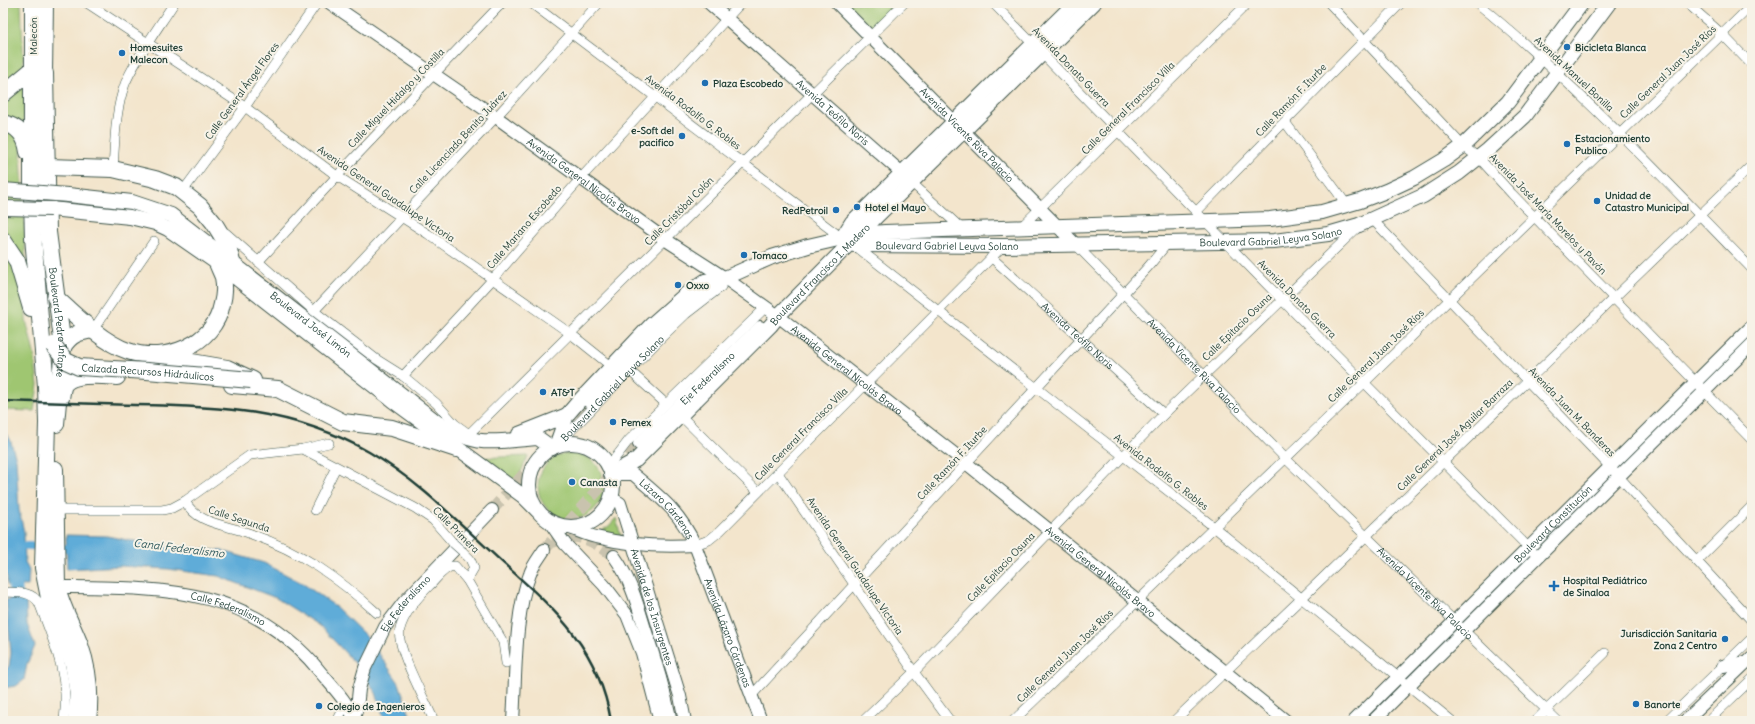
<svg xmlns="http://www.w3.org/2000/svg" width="1755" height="724" font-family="Delius,sans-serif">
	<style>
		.green { fill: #9fc671; stroke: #5f8252 }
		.water { fill: #5facd8; stroke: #3f7486 }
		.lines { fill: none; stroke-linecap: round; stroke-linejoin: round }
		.canal { stroke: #5facd8; stroke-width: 8 }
		.river { stroke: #5facd8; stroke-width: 14 }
		.secondary-tunnel { stroke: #c9c3ae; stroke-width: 12; stroke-dasharray: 12 6; stroke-linecap: butt }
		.street-casing { stroke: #3f564b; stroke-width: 10 }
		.secondary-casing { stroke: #3f564b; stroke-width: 14 }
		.primary-casing { stroke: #3f564b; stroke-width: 16 }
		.highway-casing { stroke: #3f564b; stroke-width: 18 }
		.street { stroke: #fff; stroke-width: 9 }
		.secondary { stroke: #fff; stroke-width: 12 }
		.primary { stroke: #fff; stroke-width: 14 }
		.highway { stroke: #fff; stroke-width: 16 }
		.rail { stroke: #1f3d34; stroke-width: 2.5 }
		.street-bridge-casing { stroke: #3f564b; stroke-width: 10; stroke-linecap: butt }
		.primary-bridge-casing { stroke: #3f564b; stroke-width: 16; stroke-linecap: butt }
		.highway-bridge-casing { stroke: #3f564b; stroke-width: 18; stroke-linecap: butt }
		.street-bridge { stroke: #fff; stroke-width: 9 }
		.primary-bridge { stroke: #fff; stroke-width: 14 }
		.highway-bridge { stroke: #fff; stroke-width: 16 }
		.poi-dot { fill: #1f6fb2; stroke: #f7f3e8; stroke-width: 1.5 }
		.labels { text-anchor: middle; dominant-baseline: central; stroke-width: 4; stroke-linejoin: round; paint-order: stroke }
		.street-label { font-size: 10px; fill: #1f3d34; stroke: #f7f3e8 }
		.poi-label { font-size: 10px; font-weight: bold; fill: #1f3d34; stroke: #f7f3e8; text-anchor: start }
		.water-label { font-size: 11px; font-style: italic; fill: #2f595d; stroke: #f7f3e8 }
	</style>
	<rect width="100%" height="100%" fill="#f7f3e8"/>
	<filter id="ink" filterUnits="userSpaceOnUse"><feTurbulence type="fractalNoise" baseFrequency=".025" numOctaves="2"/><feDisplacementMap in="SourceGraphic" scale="8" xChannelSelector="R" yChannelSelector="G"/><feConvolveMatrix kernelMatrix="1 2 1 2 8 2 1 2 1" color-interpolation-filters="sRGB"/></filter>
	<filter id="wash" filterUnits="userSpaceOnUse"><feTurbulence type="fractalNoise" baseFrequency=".012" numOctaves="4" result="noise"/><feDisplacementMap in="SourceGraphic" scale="16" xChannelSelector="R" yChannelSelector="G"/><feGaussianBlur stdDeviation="0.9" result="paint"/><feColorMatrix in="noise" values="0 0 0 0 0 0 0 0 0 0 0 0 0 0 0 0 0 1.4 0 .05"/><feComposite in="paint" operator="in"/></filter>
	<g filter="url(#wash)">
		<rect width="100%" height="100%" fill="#f3e5cc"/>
		<!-- green -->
		<path class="green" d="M3,3H21L25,97L21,156L25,237L26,320L34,353L38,385L34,411L3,410Z
			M844,3H897L871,28Z
			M538 486a33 33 0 1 1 66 0a33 33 0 1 1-66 0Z
			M528,456L521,472V491L473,458Z
			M616,518L621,537L596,534L609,526Z"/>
		<!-- water -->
		<path class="water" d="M3,430L10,439L16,459L19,510L24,532L25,563L29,570L28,586L7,585V576L3,574Z
			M66,535L107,536L138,542L223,551L264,563L302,583L335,606L369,639L399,683L412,721H385L376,693L354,662L319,625L276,598L218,576L168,569L121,566L67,569Z
			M6,600H26L27,624L35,646L27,664L24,680L16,686L3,688V672L9,666L11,653Z"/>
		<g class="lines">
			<!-- canal -->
			<path class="canal" d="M14,545L77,549"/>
			<!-- river -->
			<path class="river" d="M3,539C20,561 13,593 18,618"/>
		</g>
	</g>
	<g filter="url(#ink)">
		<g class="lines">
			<!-- secondary-tunnel -->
			<path class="secondary-tunnel" d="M492,510L589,402
				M552,542C558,541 565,537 571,537C586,535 602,547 614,556
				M544,550L639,444"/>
			<!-- street casing -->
			<g class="street-casing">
				<g id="street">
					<path d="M87,3L245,107L337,176L428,234L571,334L611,366"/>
					<path d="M531,3L842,238"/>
					<path d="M993,3L1281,299L1533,552"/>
					<path d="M1329,3L1463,146L1479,158L1512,194L1752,440"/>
					<path d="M1477,3C1576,84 1663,178 1752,269"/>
					<path d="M1687,3L1722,34L1752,65"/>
					<path d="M1285,122L1347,205"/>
					<path d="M113,169C115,141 115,111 125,84C135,59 159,27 174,3"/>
					<path d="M911,182L962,229"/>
					<path d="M183,191L245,107L317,3"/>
					<path d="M1196,212L1401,3"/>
					<path d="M1373,220L1610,467L1752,621"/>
					<path d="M1021,227L1248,3"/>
					<path d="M226,233L314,311L376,359L403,376L436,403L455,424L469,434L904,3"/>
					<path d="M854,245L1214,527L1452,721"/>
					<path id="s1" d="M1076,245L1286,459L1558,721"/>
					<path id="s2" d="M991,257L1164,414"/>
					<path d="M258,262L337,176L502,3"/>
					<path d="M314,311L496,117L599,3"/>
					<path d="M93,330L154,241"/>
					<path d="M629,370L666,404"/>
					<path d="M403,376L492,280L581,178L741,3"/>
					<path d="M681,416L758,492"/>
					<path id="s3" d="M560,442L660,339L686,314L721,287L725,278"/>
					<path d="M303,449L415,508L433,520L453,543"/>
					<path d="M609,466L629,440L765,308"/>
					<path d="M778,473L914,672L950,721"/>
					<path d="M185,501C197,525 229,525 251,534C302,552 338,578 377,613"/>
					<path d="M56,510H162L172,508L185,501L250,455L303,449L329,443"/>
					<path d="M315,510L336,467"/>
					<path d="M695,545L709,540L720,531L1003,246"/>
					<path d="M462,551L470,559L474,568L467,580L503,642L506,663"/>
					<path d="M1697,561L1752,506"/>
					<path d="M3,592C16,593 31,590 39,603C54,642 70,678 64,721"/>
					<path d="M752,695L1148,267L1167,244"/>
					<path d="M337,721L346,704"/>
					<path d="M434,721C426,701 395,647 400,629C404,614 418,597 429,586C436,580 445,565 455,566L467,580"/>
					<path d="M863,721L914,672L1164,414L1357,228"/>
					<path d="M1013,721L1364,383L1752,5"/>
					<path d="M1174,721L1752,165"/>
					<path d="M1535,721L1605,653"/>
					<path d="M1666,721L1752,638"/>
					<path d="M1708,721L1752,679"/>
				</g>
			</g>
			<!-- secondary casing -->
			<g class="secondary-casing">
				<g id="secondary">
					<path id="s4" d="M330,3L496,117L666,240L725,278L778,316L966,463L1286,721"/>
					<path id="s5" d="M709,3L902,173"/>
					<path id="s6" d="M837,3L1076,245"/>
					<path d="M589,402L660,327L695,297L722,279"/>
					<path id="s7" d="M639,444L760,327"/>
					<path id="s8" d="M611,474H633C661,498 679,511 695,545L761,721"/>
					<path id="s9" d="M611,498L620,503L680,696L685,721"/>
					<path d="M549,521L565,544L604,585L627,615L642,653L660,721"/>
					<path d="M567,527C577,530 586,535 596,537C628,545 663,547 695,545"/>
					<path d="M614,556C630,578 637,603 645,629C655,659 664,690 671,721"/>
					<path id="s10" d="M57,587C161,588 251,585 322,674C334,688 349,704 355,721"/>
					<path d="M1723,666L1747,662"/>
					<path id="s11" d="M354,717L357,708L359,689L365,668L385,627L404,602L492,510"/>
					<path d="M513,721C516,677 514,614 530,574C533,565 539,558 544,550"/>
					<path id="s12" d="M1354,721L1752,326"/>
					<path d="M1373,721L1752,344"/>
					<path d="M1685,721L1752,657"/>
				</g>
			</g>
			<!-- primary casing -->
			<g class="primary-casing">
				<g id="primary">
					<path d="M32,3V70"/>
					<path d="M45,73L46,3"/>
					<path id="s13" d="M68,195L132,202L171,215L438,423C477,449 494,441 538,438L552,448"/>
					<path d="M51,209L130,217L155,223L168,229L217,263L392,400L523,496L537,510"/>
					<path id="s14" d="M842,238L854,245L1003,246L1274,241L1328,234L1359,225L1423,196L1459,173L1488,150L1525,116L1609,3"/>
					<path d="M842,238L852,222L1075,3"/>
					<path d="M519,434L567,415"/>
					<circle cx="571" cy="485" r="42"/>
					<path d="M556,446L567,415L579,401L651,325L686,294L705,281L725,278L772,257L808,246L860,234L885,232L1270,219L1322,212L1360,201L1386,191L1414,178L1444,160L1463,146L1508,102L1582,3"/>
					<path id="s15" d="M611,474L636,460L771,325L778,316L877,216L1094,3"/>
				</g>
			</g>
			<!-- highway casing -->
			<g class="highway-casing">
				<g id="highway">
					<path d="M32,70V199L33,237L46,386L47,423L43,568L51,608L73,663L78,694L76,721"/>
					<path id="s16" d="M45,73L48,232L63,347L56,424"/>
					<path d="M3,94L32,70"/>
					<path d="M3,123C19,126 26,137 28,152"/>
					<path d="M48,167L113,169L155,179L176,187L200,206L214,223L228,246L232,262"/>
					<path d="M3,240L17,261L31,308"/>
					<path d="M55,297C75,315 102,342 128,351C165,364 214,345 222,304C224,296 225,286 223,277C221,272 219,268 217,263"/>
					<path d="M63,347C71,334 79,332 93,330"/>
					<path d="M162,357L227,368L253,380"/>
					<path d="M232,385L278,389L343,422L392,428L456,449"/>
					<path d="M61,398C62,394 62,389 64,385C73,372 103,376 117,377"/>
					<path d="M55,469L57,587C62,608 73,626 80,645C89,670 91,695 88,721"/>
				</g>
			</g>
			<!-- street -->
			<use href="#street" class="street"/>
			<!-- secondary -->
			<use href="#secondary" class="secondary"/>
			<!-- primary -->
			<use href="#primary" class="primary"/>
			<!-- highway -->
			<use href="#highway" class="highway"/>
			<!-- rail -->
			<path class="rail" d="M3,401C47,402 90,404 134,405C218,406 294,409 369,452C419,481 459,523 501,561C555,610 598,646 611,721"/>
			<!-- street-bridge casing -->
			<g class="street-bridge-casing">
				<path id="street-bridge" d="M453,543L462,551"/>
			</g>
			<!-- primary-bridge casing -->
			<g class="primary-bridge-casing">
				<path id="primary-bridge" d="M3,190L68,195
					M3,208L51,209"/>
			</g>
			<!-- highway-bridge casing -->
			<g class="highway-bridge-casing">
				<g id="highway-bridge">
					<path id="s17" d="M53,345L66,361L79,367L147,371L251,380"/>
				</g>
			</g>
			<!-- street-bridge -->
			<use href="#street-bridge" class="street-bridge"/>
			<!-- primary-bridge -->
			<use href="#primary-bridge" class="primary-bridge"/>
			<!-- highway-bridge -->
			<use href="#highway-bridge" class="highway-bridge"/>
		</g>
	</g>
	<!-- markers -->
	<g class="poi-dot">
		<circle cx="1567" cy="47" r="4"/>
		<circle cx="122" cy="53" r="4"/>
		<circle cx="705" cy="83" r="4"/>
		<circle cx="682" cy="136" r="4"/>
		<circle cx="1567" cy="144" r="4"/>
		<circle cx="1597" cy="201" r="4"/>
		<circle cx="857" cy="207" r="4"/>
		<circle cx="836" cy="210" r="4"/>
		<circle cx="744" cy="255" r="4"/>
		<circle cx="678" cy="285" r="4"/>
		<circle cx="543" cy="392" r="4"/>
		<circle cx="613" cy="422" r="4"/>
		<circle cx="572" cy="482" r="4"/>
		<path d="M1552 580h4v4h4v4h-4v4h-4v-4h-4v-4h4z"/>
		<circle cx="1725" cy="639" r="4"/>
		<circle cx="1636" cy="704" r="4"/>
		<circle cx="319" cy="706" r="4"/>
	</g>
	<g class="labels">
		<!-- street labels -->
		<g class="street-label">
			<text transform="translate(33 36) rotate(-90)">Malecón</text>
			<text transform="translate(1071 67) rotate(46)">Avenida Donato Guerra</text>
			<text transform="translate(1668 72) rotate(-44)">Calle General Juan José Ríos</text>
			<text transform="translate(1574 74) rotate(43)">Avenida Manuel Bonilla</text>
			<text transform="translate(242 91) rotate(-54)">Calle General Ángel Flores</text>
			<text transform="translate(396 98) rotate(-46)">Calle Miguel Hidalgo y Costilla</text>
			<text transform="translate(1291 100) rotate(-46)">Calle Ramón F. Iturbe</text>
			<text transform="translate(1128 108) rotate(-45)">Calle General Francisco Villa</text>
			<text transform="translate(693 112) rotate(37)">Avenida Rodolfo G. Robles</text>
			<text stroke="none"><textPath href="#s5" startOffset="165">Avenida Teófilo Noris</textPath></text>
			<text stroke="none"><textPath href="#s6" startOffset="185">Avenida Vicente Riva Palacio</textPath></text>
			<text transform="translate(458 142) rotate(-47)">Calle Licenciado Benito Juárez</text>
			<text stroke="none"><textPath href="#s4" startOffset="310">Avenida General Nicolás Bravo</textPath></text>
			<text transform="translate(386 194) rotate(34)">Avenida General Guadalupe Victoria</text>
			<text transform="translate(679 211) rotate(-45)">Calle Cristóbal Colón</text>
			<text transform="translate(1548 214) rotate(46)">Avenida José María Morelos y Pavón</text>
			<text transform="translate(524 227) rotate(-49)">Calle Mariano Escobedo</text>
			<text stroke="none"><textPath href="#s14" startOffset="431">Boulevard Gabriel Leyva Solano</textPath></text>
			<text stroke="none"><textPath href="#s14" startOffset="107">Boulevard Gabriel Leyva Solano</textPath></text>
			<text stroke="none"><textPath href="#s15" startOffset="290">Boulevard Francisco I. Madero</textPath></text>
			<text transform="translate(1297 299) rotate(45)">Avenida Donato Guerra</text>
			<text stroke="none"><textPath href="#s16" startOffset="250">Boulevard Pedro Infante</textPath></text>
			<text stroke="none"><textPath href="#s13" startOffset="283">Boulevard José Limón</textPath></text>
			<text transform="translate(1237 327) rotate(-44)">Calle Epitacio Osuna</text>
			<text stroke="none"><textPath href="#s2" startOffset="117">Avenida Teófilo Noris</textPath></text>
			<text transform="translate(1376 356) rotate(-44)">Calle General Juan José Ríos</text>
			<text stroke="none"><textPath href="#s1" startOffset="169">Avenida Vicente Riva Palacio</textPath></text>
			<text stroke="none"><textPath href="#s4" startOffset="634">Avenida General Nicolás Bravo</textPath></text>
			<text stroke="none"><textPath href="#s17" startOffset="104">Calzada Recursos Hidráulicos</textPath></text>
			<text stroke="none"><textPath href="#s7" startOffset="95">Eje Federalismo</textPath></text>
			<text stroke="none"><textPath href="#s3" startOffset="75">Boulevard Gabriel Leyva Solano</textPath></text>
			<text transform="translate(1572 412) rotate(46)">Avenida Juan M. Banderas</text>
			<text transform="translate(801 434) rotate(-45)">Calle General Francisco Villa</text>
			<text transform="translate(1455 435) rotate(-44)">Calle General José Aguilar Barraza</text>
			<text transform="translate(952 463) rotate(-47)">Calle Ramón F. Iturbe</text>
			<text transform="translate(1161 472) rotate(38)">Avenida Rodolfo G. Robles</text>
			<text stroke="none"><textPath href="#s8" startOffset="71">Lázaro Cárdenas</textPath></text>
			<text transform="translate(239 519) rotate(18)">Calle Segunda</text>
			<text stroke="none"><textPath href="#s12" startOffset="280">Boulevard Constitución</textPath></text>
			<text transform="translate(456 530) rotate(45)">Calle Primera</text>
			<text transform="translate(855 566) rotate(56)">Avenida General Guadalupe Victoria</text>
			<text transform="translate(1001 567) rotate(-46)">Calle Epitacio Osuna</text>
			<text stroke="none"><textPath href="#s4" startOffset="958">Avenida General Nicolás Bravo</textPath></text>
			<text stroke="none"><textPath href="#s1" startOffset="493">Avenida Vicente Riva Palacio</textPath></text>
			<text stroke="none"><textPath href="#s11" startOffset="127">Eje Federalismo</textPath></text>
			<text stroke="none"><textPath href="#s9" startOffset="119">Avenida de los Insurgentes</textPath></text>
			<text stroke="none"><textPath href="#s10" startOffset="174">Calle Federalismo</textPath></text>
			<text stroke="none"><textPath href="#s8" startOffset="211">Avenida Lázaro Cárdenas</textPath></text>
			<text transform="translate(1065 656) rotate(-44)">Calle General Juan José Ríos</text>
		</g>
		<!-- poi labels -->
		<g class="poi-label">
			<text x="130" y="47">Homesuites<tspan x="130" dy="12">Malecon</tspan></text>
			<text x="1575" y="47">Bicicleta Blanca</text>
			<text x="713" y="83">Plaza Escobedo</text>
			<text x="674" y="130" text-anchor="end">e-Soft del<tspan x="674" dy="12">pacifico</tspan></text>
			<text x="1575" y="138">Estacionamiento<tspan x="1575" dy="12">Publico</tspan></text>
			<text x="1605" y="195">Unidad de<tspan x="1605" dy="12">Catastro Municipal</tspan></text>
			<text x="865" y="207">Hotel el Mayo</text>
			<text x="828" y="210" text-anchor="end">RedPetroil</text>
			<text x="752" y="255">Tomaco</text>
			<text x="686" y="285">Oxxo</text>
			<text x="551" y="392">AT&amp;T</text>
			<text x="621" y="422">Pemex</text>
			<text x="580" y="482">Canasta</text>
			<text x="1563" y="580">Hospital Pediátrico<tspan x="1563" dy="12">de Sinaloa</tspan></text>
			<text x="1717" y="633" text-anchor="end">Jurisdicción Sanitaria<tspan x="1717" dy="12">Zona 2 Centro</tspan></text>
			<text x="1644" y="704">Banorte</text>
			<text x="327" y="706">Colegio de Ingenieros</text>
		</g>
		<!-- water labels -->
		<g class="water-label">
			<text transform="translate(179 548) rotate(7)">Canal Federalismo</text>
		</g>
	</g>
	<!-- margin -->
	<rect width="1755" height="724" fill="none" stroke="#f7f3e8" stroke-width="16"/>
</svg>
